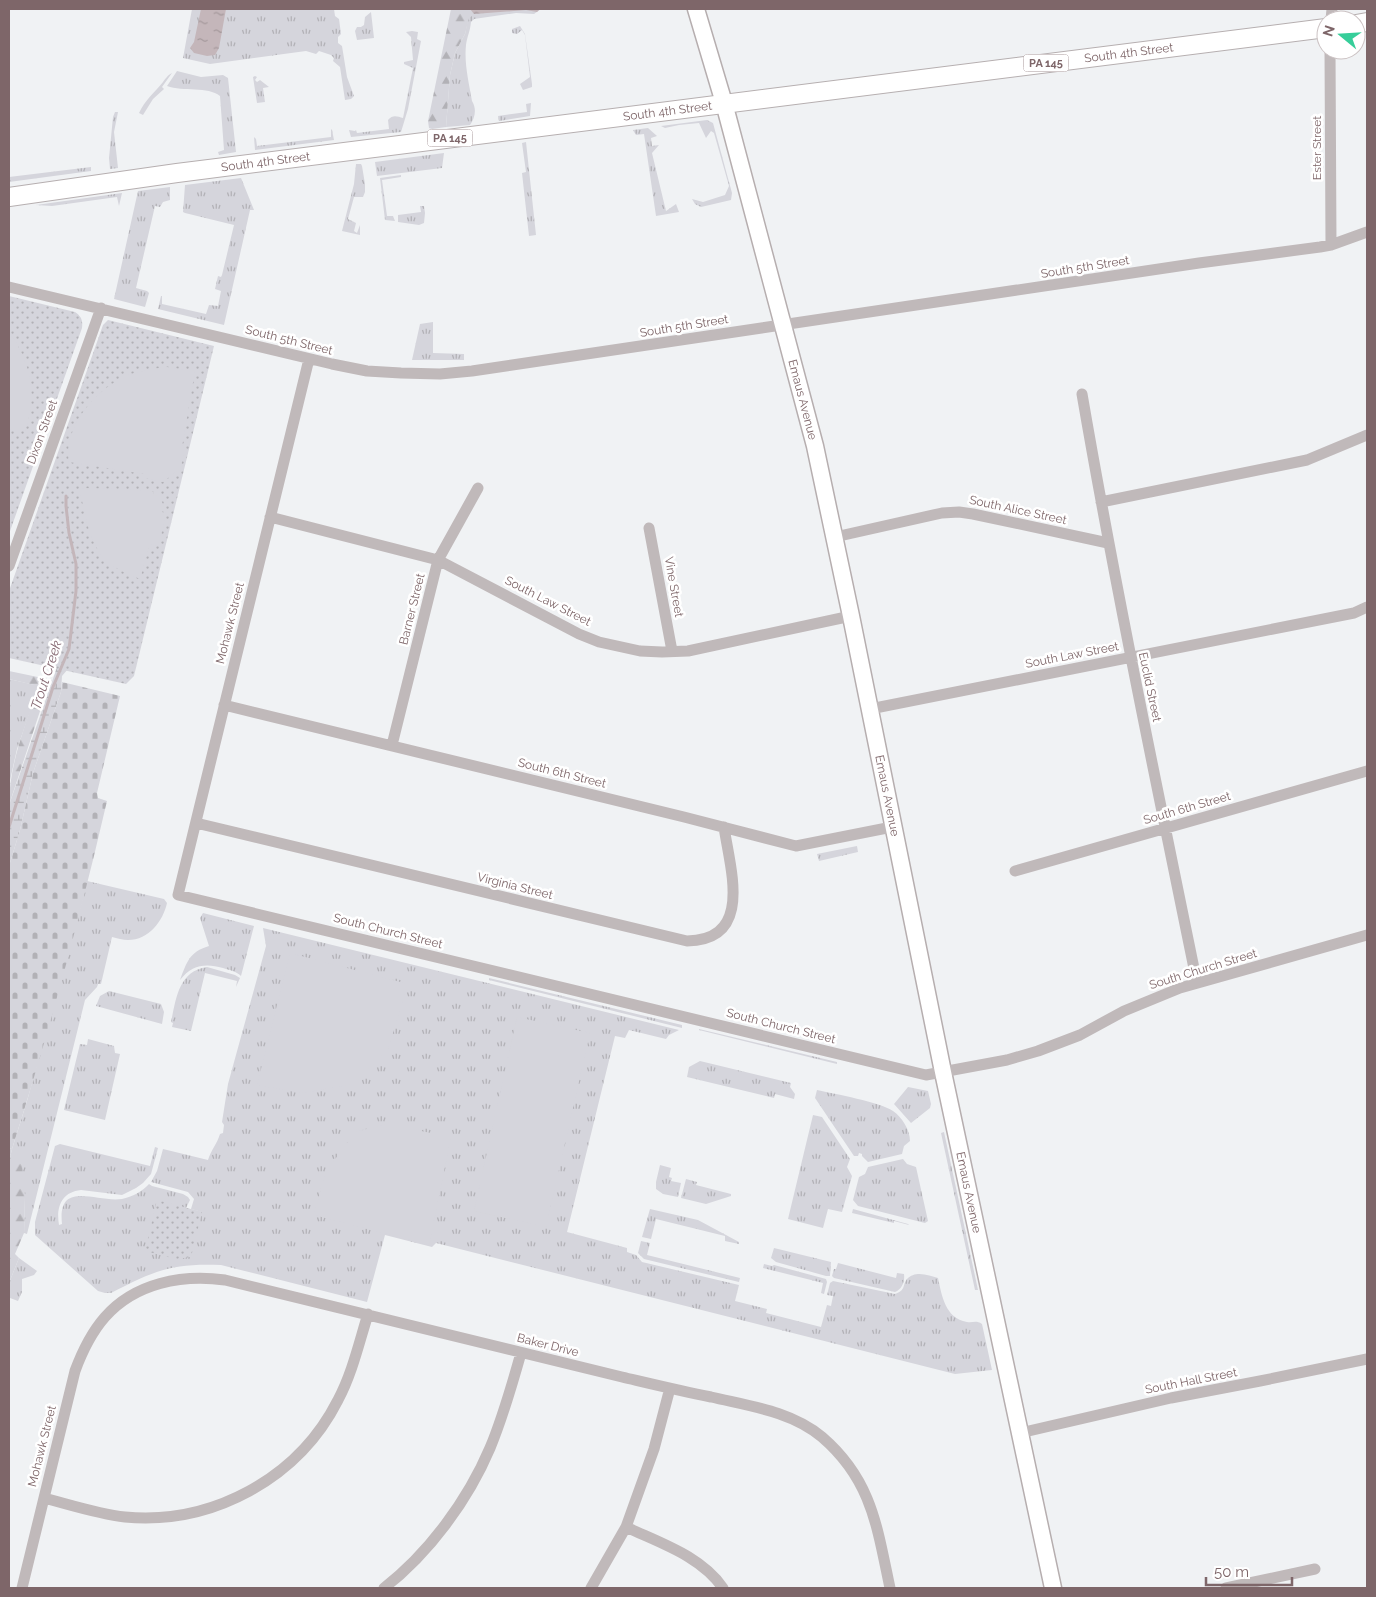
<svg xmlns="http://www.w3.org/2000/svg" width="1376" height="1597" font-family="Raleway,sans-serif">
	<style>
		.grass { fill: url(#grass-tufts) }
		.forest { fill: url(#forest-firs) }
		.wetland { fill: url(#wetland-marsh) }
		.cemetery { fill: url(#cemetery-stones) }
		.park { fill: url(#park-dots) }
		.pitch { fill: #d5d5dc }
		.water { fill: url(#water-ripples) }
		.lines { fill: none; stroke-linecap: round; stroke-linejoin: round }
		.stream { stroke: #c4b6ba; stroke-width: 3 }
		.secondary-casing { stroke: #b6aeaf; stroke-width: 19 }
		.primary-casing { stroke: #b6afb0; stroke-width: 20 }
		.street { stroke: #c0b9ba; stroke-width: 11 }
		.secondary { stroke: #fff; stroke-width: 16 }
		.primary { stroke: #fff; stroke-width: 18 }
		.labels { text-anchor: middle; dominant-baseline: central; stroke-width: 5; stroke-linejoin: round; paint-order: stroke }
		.shield { fill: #fff; stroke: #a59496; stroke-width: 1 }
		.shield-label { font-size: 11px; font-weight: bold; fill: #7e6669 }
		.street-label { font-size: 12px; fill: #7e6669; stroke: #fff }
		.water-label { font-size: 14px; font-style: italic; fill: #896c75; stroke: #fff }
	</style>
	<defs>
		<pattern id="grass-tufts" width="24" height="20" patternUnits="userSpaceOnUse" patternTransform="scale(1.25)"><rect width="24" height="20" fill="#d5d5dc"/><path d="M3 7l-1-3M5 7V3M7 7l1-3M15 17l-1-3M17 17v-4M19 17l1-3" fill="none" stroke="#b2b1b6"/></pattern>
		<pattern id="forest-firs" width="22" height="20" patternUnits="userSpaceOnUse" patternTransform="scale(1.25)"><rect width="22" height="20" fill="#d5d5dc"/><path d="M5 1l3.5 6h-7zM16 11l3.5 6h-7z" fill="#b2b1b6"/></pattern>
		<pattern id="wetland-marsh" width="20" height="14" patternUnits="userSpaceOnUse" patternTransform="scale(1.25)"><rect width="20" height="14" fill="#d5d5dc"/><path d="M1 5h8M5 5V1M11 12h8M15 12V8" fill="none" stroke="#b2b1b6"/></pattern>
		<pattern id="cemetery-stones" width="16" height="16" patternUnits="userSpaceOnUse" patternTransform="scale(1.25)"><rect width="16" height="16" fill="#d5d5dc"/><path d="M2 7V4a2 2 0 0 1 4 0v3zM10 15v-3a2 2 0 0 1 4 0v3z" fill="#b2b1b6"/></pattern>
		<pattern id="park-dots" width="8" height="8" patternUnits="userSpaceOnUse" patternTransform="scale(1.25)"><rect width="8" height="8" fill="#d5d5dc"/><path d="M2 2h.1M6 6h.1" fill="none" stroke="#b2b1b6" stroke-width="1.8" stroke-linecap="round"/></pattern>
		<pattern id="water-ripples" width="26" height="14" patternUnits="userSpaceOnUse" patternTransform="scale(1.25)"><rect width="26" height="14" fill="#c4b6ba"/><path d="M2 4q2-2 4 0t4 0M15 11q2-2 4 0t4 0" fill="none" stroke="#a4989b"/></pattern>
	</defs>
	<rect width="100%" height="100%" fill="#f0f2f4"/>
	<!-- grass -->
	<path class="grass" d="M192,9H334L335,16L339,19L341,34L338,37V43L342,46L347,77L354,96L351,99L345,100L340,67L333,61L334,58L331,55L319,51L316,54L306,51L210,64L183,58Z
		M470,9H541L534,14L516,13L474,19L471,22C470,32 467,37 466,45C464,64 469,83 472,101C477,109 475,118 470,125L446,127L450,75L455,53L465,34Z
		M371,12L374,38L357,40L355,31L357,27H361L364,25L365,17Z
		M520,26L525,34L532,84V87L523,90L520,84L530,77L525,35L522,30L517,34L512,33V29Z
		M412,31L418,32L417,39L421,41L408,109L401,132L351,137L349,130L355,131L356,130L357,133L389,129L388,120C393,114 398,117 403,118L413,68L404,64V62L413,60L411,37L406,32Z
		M177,71L201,77L223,75L228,78L236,152L219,155L218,152L224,150L220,96C208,86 183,92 167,86Z
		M172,73L162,87L164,89L153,99L143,115L139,113C145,100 154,93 163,82C166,78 167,76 172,73Z
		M255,76L257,77L255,80L257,82L260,80L269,87L263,88L265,102L257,103L253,77Z
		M531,103L530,116L499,121L498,116L527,112L526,104Z
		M115,112H118L114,132L118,168L110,169L109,158L113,117Z
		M707,120L713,123L732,193L731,200L701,207L695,204L692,199L703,202L725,195L729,186L714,133L711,131L706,138L699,123L679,125L665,128L661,126Z
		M648,128L657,136L651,138L652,146L659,145L652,153L666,211L676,204L679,212L656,216L644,134L636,135L633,130Z
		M331,129L332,130L334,140L255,150L254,137L256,139L257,146L331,137Z
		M526,142L536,235L529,236L522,173L526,172L522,143Z
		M444,153L442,168L377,176L375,162Z
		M356,164H361L362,166L365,184V192L363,197H354L348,219L356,223L354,231L357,233L360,225V235L342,231L354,184Z
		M91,167V171L9,182V177Z
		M401,175V177L382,180L387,216H393L395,221L385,220L380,178Z
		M241,178L254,210H250L224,325L158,309L161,296H162V304L206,314L209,305L218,306L221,291L215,289L218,276L221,277L222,275L234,225L185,213L183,212L185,185Z
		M170,187V200L163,202L160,207L155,206L136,288L147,291L149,293L145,307L114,299L138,191Z
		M122,193L119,206L117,197L52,206L36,205Z
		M420,206H424L425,213L424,223L419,225L398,222V215L421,212Z
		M433,322V353L464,354V360H412L420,324Z
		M9,679L35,685L38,689L17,749L9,785Z
		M857,846L858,852L819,861L817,854Z
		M87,881L164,899L167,903C163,921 149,940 128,940C123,940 117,938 112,937L101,984H98L97,987L85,1000L27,1234L24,1233L25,1196L12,1149L9,1162V1148L12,1149L27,1101L80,909Z
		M203,913L254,926L241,976C236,971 229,970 223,968C205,963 192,965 180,980C187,962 189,952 209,946L200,918Z
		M263,928L679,1030L669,1035L666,1039L629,1030L625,1038L615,1036L567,1232L627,1248V1252L636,1255L642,1262L739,1285L735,1301L767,1309L766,1313L821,1327L827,1305L831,1306L833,1296L827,1295L830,1283L833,1281L895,1294C906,1290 902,1286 907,1279C915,1270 929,1275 938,1278C942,1296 945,1318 967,1322C973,1323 976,1320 982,1324L992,1370L955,1374L436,1243L432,1247L385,1235L367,1302L221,1265C171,1263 154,1271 111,1293H105L98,1291L35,1235V1222L55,1146L60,1144L150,1166L155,1147L158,1148L151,1174L143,1183L136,1188L122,1195L81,1190C61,1192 56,1208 59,1225L62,1224C57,1179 97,1203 122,1199C132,1197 143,1191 149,1184L152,1186L183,1194L188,1197L190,1200L186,1208L157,1201L202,1212L191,1209L194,1199L188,1192L151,1182L157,1171L163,1149L208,1160C211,1150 217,1144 220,1134L223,1133L224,1125L222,1122L228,1084L266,946Z
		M207,967L235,975L240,978L236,987L237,981L205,973L191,1031L172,1027L173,1023L171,1022C176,1000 178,971 207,967Z
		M489,978L682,1025V1028L489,980Z
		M109,991L161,1004L164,1012L162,1024L96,1006L100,996Z
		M699,1029L837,1062V1064L699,1030Z
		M88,1039L114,1046L115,1053L120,1054L105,1120L64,1110L80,1044L87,1045Z
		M700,1061L791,1083L790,1087L795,1094L794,1099L775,1094L774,1098L687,1077L689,1067Z
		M908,1087L928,1091L931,1104L930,1108L911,1123L894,1104Z
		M817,1090C835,1094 880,1102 893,1111C902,1117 910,1130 910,1141L904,1146L902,1154L868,1162L862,1156V1154L859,1153L858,1156H854L815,1098Z
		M813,1115L822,1117L850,1159L847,1167L852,1176L842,1212L828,1209L823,1228L788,1219Z
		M944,1132L978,1290H975L941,1133Z
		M903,1159L907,1164L916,1167L928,1221L925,1223L858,1206L853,1200L859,1177L865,1174L868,1167Z
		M660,1165L671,1168L669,1177L672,1178L671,1181L681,1183L678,1197L663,1194L656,1189V1182Z
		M686,1179L697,1182L696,1185L731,1194V1196L706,1204L681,1198Z
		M650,1209L698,1220L739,1242V1244L725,1241V1236L656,1219L651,1239L642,1237Z
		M853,1209L908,1224L909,1225L894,1221V1223L852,1213Z
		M641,1241L650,1243L647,1255L740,1278L739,1282L644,1259L638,1253Z
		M774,1248L831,1262L830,1276H826L776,1262L771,1258Z
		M19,1258L37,1271L34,1275L22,1279V1292L18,1301L10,1298L9,1299V1283Z
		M838,1263L896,1278L897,1273L904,1274C905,1282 902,1289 895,1292L834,1278L832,1276L834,1269H836Z
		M764,1264L772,1266L774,1265L826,1279L827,1282L824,1294L821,1293L823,1283L763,1268Z"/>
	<!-- forest -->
	<path class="forest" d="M451,9H470L474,14L469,18L465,34L455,53L450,75L446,127L432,129L429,128L428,121Z
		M9,671L52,680L44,699L9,805C9,765 25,727 37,689L34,685L9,679Z
		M12,1149L21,1154L25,1197L24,1233L15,1254L19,1258L9,1283V1162Z"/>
	<!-- wetland -->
	<path class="wetland" d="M62,653L68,669L62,676L61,692L33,773L20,830L9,866V805Z"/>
	<!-- cemetery -->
	<path class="cemetery" d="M62,682L120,696L97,793L98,798L107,801C80,918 48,1035 12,1149L9,1148V866L20,830L33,773L61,692Z"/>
	<!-- park -->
	<path class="park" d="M9,296L75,312C81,316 83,320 82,328L9,534Z
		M108,320L214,346L134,676L126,684L9,658V591L103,325Z
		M157,1200L202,1212L191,1257L176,1259L145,1251Z"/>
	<!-- pitch -->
	<path class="pitch" d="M9,332C31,362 38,396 25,431L9,429Z
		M167,367L195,371L182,447L186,448L180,469L163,482L144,478V474L69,462C63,428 94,392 122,378C136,371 151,369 167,367Z
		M79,488L129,489L142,491V488L154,492L153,495L159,496L164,506L162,512L167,513L158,546L150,544L140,579C133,576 125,573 118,569C88,552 87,518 79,488Z
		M290,953L408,984L388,1049L354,1084L302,1093L257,1085Z
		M517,1017L590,1033L546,1227L474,1211Z
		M386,1124L451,1137L429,1245L314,1215L325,1173L355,1132Z"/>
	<!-- water -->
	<path class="water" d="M201,9H226L219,48L215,55L207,56L194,53L190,48L194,42Z
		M470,9H540L537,12L526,10L474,14Z"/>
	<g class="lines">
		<!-- stream -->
		<path class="stream" d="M9,827L53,687L69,649L76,591V564L69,533L66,506V496"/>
		<!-- secondary casing -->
		<g class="secondary-casing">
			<g id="secondary">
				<path id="s1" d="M696,9L724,103L815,446L851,616L943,1072L1053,1588"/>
			</g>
		</g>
		<!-- primary casing -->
		<g class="primary-casing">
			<g id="primary">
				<path d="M1356,24L1367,22"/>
				<path id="s2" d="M9,197L177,173L1326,28"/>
			</g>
		</g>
		<!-- street -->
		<path class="street" d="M1331,20L1332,9
			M1330,50L1331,245
			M9,287L332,364L367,371L401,373L440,374L472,371L1199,263L1320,247L1331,245L1367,232
			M309,359L178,895L926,1075L1007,1060L1038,1051L1080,1035L1124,1011L1180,988L1367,935
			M1082,394C1116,591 1157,787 1197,983
			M1101,502L1307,460L1367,435
			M270,517L438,560L579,634L599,642L640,651L662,652L688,651L851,616
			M649,528L672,651
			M835,537L942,513L959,512L973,514L1108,543
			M9,566L101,308
			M224,705L684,817L796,846L892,827
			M870,709L1354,613L1367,607
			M392,745L438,560L478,488
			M196,823L687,941C754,940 730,869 724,827
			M1015,871L1367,771
			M1020,1433L1171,1398L1260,1381L1367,1359
			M44,1498C71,1505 98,1514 125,1517C212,1525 298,1479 338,1400C352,1374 359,1343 368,1314
			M626,1527C660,1543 701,1556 723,1588
			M22,1588L75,1371C82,1352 91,1333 105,1317C135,1283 182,1274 225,1280C358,1312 490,1345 622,1377C652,1384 681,1391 711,1397C749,1406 791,1411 822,1437C872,1480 877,1527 890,1588
			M384,1588C429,1553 468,1500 490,1448C503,1417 512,1385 521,1353
			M591,1588L626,1527L654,1449L670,1388
			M1226,1588L1315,1569"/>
		<!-- secondary -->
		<use href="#secondary" class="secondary"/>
		<!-- primary -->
		<use href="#primary" class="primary"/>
	</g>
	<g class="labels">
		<!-- shield labels -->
		<g class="shield">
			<rect x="1023.5" y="54.5" width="45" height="17" rx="4"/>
			<rect x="427.5" y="129.5" width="45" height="17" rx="4"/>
		</g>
		<g class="shield-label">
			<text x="1046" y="63">PA 145</text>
			<text x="450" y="138">PA 145</text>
		</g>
		<!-- street labels -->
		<g class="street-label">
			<text stroke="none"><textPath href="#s2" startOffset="1129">South 4th Street</textPath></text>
			<text stroke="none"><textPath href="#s2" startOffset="664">South 4th Street</textPath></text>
			<text transform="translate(1317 148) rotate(-90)">Ester Street</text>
			<text stroke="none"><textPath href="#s2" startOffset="259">South 4th Street</textPath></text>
			<text transform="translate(1085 267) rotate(-9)">South 5th Street</text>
			<text transform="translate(684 326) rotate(-9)">South 5th Street</text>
			<text transform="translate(289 340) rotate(14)">South 5th Street</text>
			<text stroke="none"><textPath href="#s1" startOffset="405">Emaus Avenue</textPath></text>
			<text transform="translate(42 432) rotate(-70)">Dixon Street</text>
			<text transform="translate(1018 510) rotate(12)">South Alice Street</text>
			<text transform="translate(674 587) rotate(80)">Vine Street</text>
			<text transform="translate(548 601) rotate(27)">South Law Street</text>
			<text transform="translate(412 609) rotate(-76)">Barner Street</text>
			<text transform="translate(230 623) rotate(-76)">Mohawk Street</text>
			<text transform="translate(1072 655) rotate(-11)">South Law Street</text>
			<text transform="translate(1150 687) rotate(78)">Euclid Street</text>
			<text transform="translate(562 773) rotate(14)">South 6th Street</text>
			<text stroke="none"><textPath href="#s1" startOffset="810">Emaus Avenue</textPath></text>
			<text transform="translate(1187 808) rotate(-16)">South 6th Street</text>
			<text transform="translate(515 886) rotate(14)">Virginia Street</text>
			<text transform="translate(388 931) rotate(14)">South Church Street</text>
			<text transform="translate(1203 969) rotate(-17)">South Church Street</text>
			<text transform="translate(781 1026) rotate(14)">South Church Street</text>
			<text stroke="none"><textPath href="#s1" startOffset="1215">Emaus Avenue</textPath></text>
			<text transform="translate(548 1345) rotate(14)">Baker Drive</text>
			<text transform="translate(1191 1381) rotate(-11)">South Hall Street</text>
			<text transform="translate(42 1446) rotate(-76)">Mohawk Street</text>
		</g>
		<!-- water labels -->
		<g class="water-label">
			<text transform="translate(46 675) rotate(-72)">Trout Creek</text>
		</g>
	</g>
	<!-- border -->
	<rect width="1376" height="1597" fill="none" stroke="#7e6669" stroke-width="20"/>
	<!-- north arrow -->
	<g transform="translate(1341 35) rotate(288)"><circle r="24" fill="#ffffff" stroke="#cbc2c3"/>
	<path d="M0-4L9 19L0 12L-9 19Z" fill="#36ce9a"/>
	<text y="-8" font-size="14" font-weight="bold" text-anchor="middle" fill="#7e6669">N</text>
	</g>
	<!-- scale -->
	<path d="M1206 1577v8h86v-8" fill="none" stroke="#7e6669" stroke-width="2.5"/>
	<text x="1214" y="1577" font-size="15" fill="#7e6669" stroke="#ffffff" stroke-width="4" paint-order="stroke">50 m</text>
</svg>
